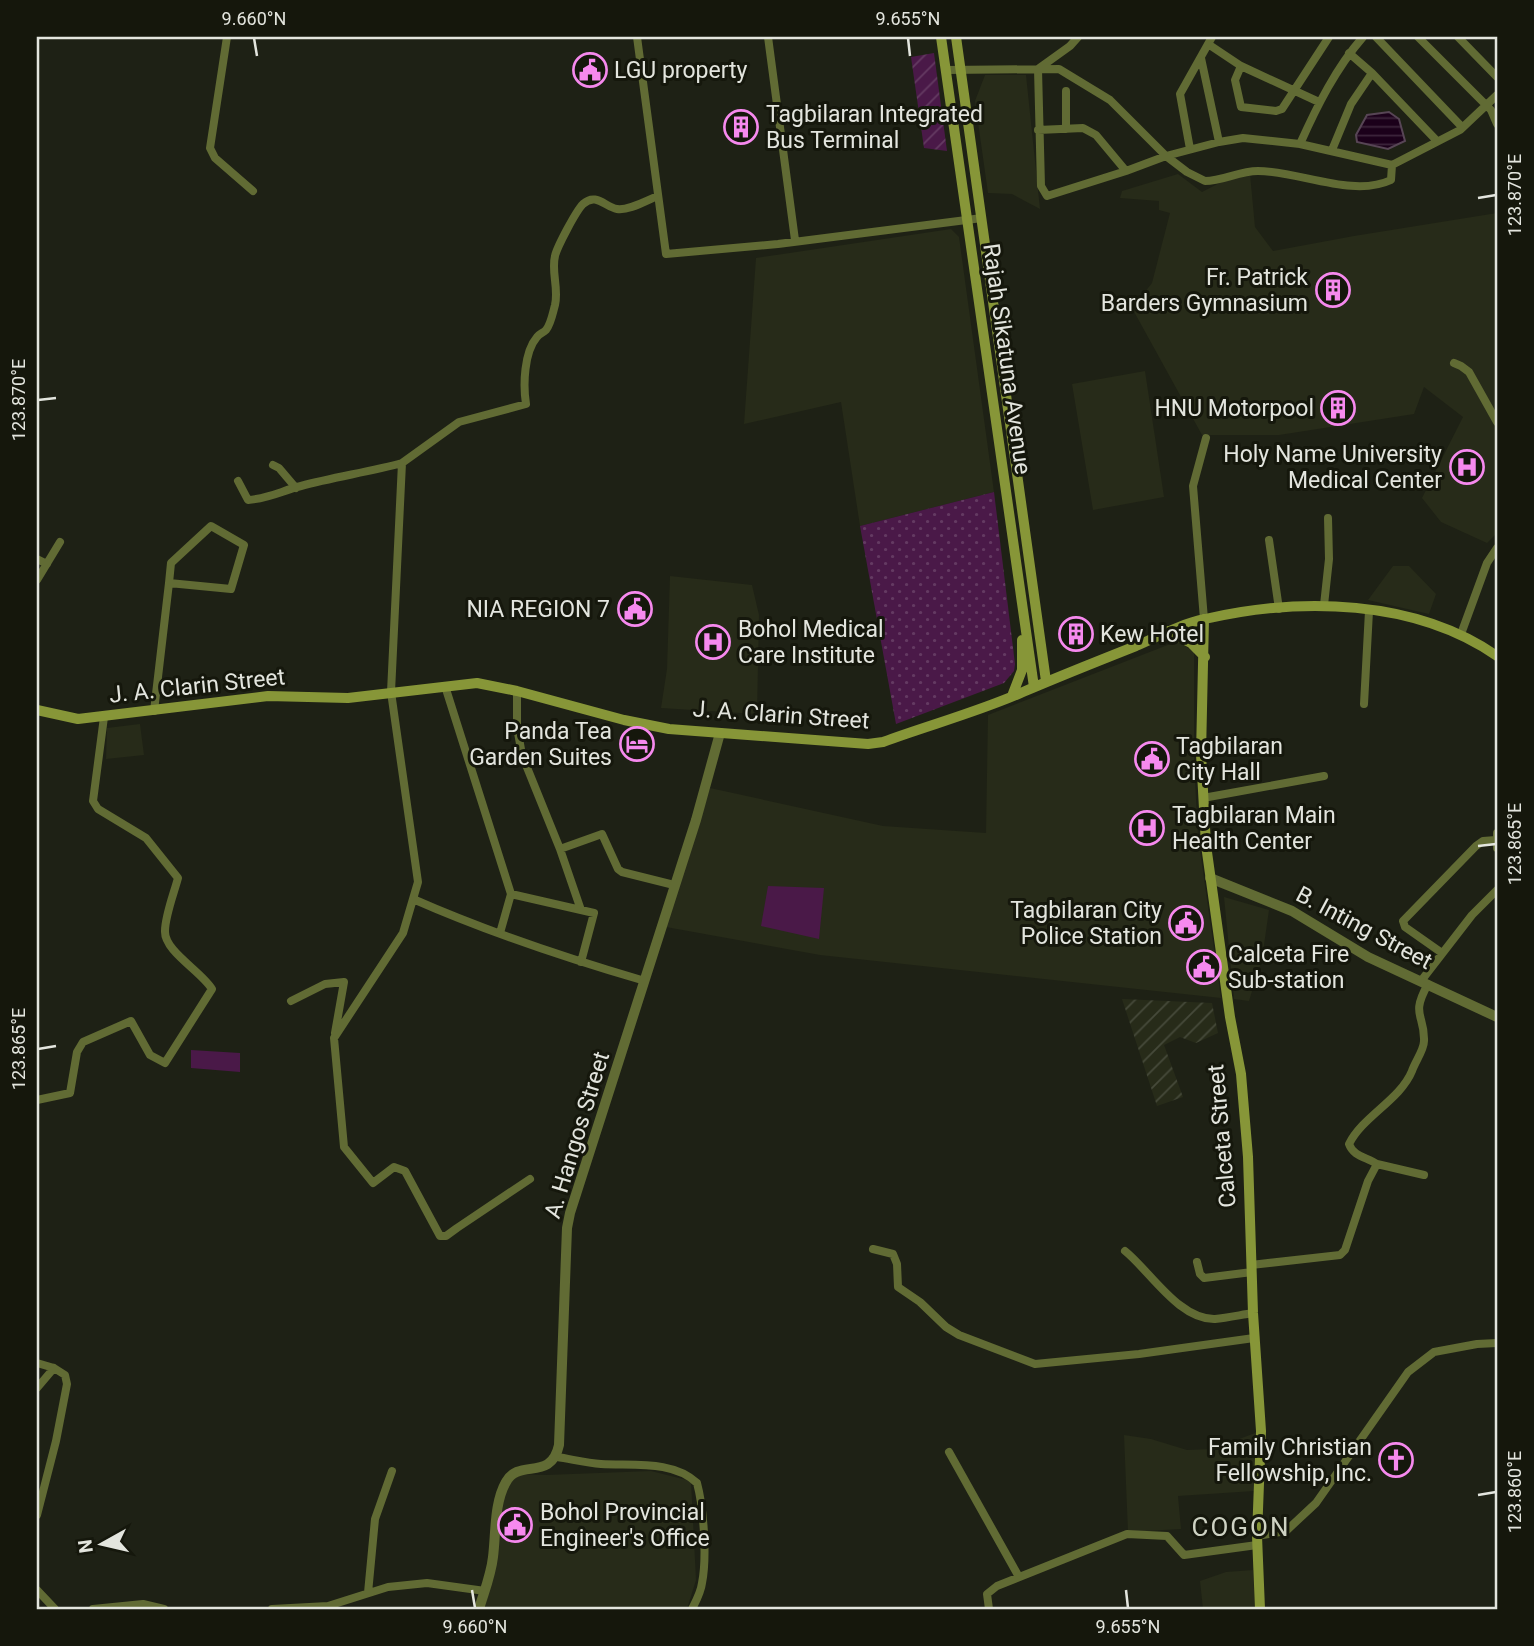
<svg xmlns="http://www.w3.org/2000/svg" width="1534" height="1646" font-family="Roboto,sans-serif">
	<style>
		.built { fill: #272b19 }
		.industrial { fill: url(#industrial-furrows) }
		.grass { fill: #4a1948 }
		.park { fill: url(#park-dots) }
		.garden { fill: url(#garden-furrows) }
		.water { fill: url(#water-rules); stroke: #574555; stroke-width: 2 }
		.lines { fill: none; stroke-linecap: round; stroke-linejoin: round }
		.minor { stroke: #616b34; stroke-width: 8 }
		.tertiary { stroke: #616b34; stroke-width: 10 }
		.secondary { stroke: #879638; stroke-width: 10 }
		.ticks { fill: none; stroke: #e3e5de; stroke-width: 2.5 }
		.labels { text-anchor: middle; dominant-baseline: central; stroke-width: 6; stroke-linejoin: round; paint-order: stroke }
		.poi-label { font-size: 23px; fill: #e3e5de; stroke: #15170c; text-anchor: start }
		.street-label { font-size: 23px; fill: #e3e5de; stroke: #15170c }
		.quarter-label { font-size: 26px; letter-spacing: 2px; fill: #ced2c3; stroke: #15170c }
		.neatline { fill: none; stroke: #e3e5de; stroke-width: 2.5 }
		.ticks-label { font-size: 18px; text-anchor: middle; fill: #e3e5de }
	</style>
	<defs>
		<pattern id="industrial-furrows" width="10" height="10" patternUnits="userSpaceOnUse" patternTransform="scale(1.75)"><rect width="10" height="10" fill="#272b19"/><path d="M-1 1l2-2M0 10L10 0M9 11l2-2" fill="none" stroke="#464a3a"/></pattern>
		<pattern id="park-dots" width="8" height="8" patternUnits="userSpaceOnUse" patternTransform="scale(1.75)"><rect width="8" height="8" fill="#4a1948"/><path d="M2 2h.1M6 6h.1" fill="none" stroke="#643a62" stroke-width="1.8" stroke-linecap="round"/></pattern>
		<pattern id="garden-furrows" width="10" height="10" patternUnits="userSpaceOnUse" patternTransform="scale(1.75)"><rect width="10" height="10" fill="#4a1948"/><path d="M-1 1l2-2M0 10L10 0M9 11l2-2" fill="none" stroke="#643a62"/></pattern>
		<pattern id="water-rules" width="6" height="5" patternUnits="userSpaceOnUse" patternTransform="scale(1.75)"><rect width="6" height="5" fill="#1b001a"/><path d="M0 2.5h6" fill="none" stroke="#3c253b"/></pattern>
	</defs>
	<rect width="100%" height="100%" fill="#1e2115"/>
	<!-- built -->
	<path class="built" d="M985,75H1026L1040,209L1012,194L988,193L975,101Z
		M1178,174L1202,192L1233,176L1250,174L1255,227L1273,251L1354,236L1497,213V533L1487,543L1441,522L1422,498L1463,417L1424,387L1414,414L1279,435H1202L1132,308L1152,283L1170,213L1159,210V201L1120,198L1122,191Z
		M951,229L959,237L994,492L860,526L841,402L744,424L756,258Z
		M1145,371L1164,497L1093,510L1072,384Z
		M1393,566H1409L1436,594L1429,614L1368,600Z
		M670,576L752,585L759,615L757,714L661,708L667,669Z
		M1178,641L1194,652V762L1198,836L1221,998L820,955L666,927L710,788L883,826L986,833L988,715Z
		M140,724L144,755L106,759L107,728Z
		M1224,897L1269,910L1262,959L1249,1001L1234,999Z
		M1255,1433L1254,1491L1178,1496L1181,1529L1128,1532L1124,1435L1151,1439L1187,1450L1213,1449Z
		M651,1471L691,1481L696,1580L687,1609H482L495,1572L505,1491L516,1474L546,1475Z
		M1253,1570L1255,1609H1203L1200,1581L1226,1572Z"/>
	<!-- industrial -->
	<path class="industrial" d="M1122,999L1212,1003L1218,1033L1196,1043L1180,1037L1164,1045L1183,1097L1157,1106Z"/>
	<!-- grass -->
	<path class="grass" d="M768,886L824,888L819,939L761,926Z
		M191,1050L240,1053V1072L191,1068Z"/>
	<!-- park -->
	<path class="park" d="M994,492L1015,664L1014,671L1004,683L896,724L860,526Z"/>
	<!-- garden -->
	<path class="garden" d="M934,53L947,151L924,148L911,57Z"/>
	<!-- water -->
	<path class="water" d="M1389,112L1399,119L1405,141L1388,149L1357,142L1356,135L1367,115Z"/>
	<g class="lines">
		<!-- minor -->
		<path class="minor" d="M227,37L210,148L215,158L253,191
			M637,37L666,254L778,244L982,218
			M768,37L795,240
			M1078,37L1070,46L1038,69L1041,186L1047,196L1126,171L1166,156L1219,142L1243,138L1300,144C1317,106 1336,68 1363,37
			M1376,37L1462,127
			M1418,37L1491,110L1497,124
			M1458,37L1497,77
			M1208,44L1241,66L1319,102
			M1349,53L1372,73L1437,141
			M1201,58L1219,142
			M1241,66L1235,80L1241,107L1276,111L1282,109L1329,37
			M946,70L1059,69L1110,100L1166,156L1187,172L1205,181C1223,181 1239,171 1258,171C1299,171 1353,198 1391,180L1392,165
			M1066,91V129
			M1038,130L1083,128L1096,135L1126,171
			M1300,144L1392,165L1460,130L1497,95
			M1190,149L1180,94L1212,37
			M1332,150L1351,104L1372,73
			M1454,363L1461,366L1469,372L1497,422
			M273,465L279,468L296,488
			M238,481L248,500C271,498 281,491 301,486C334,477 369,472 402,463
			M1269,540L1279,609
			M37,559L47,564
			M37,580L60,542
			M1324,605L1329,559L1328,518
			M1204,619L1193,486L1206,438
			M1461,634L1487,563L1497,548
			M445,686L511,894L500,933
			M517,691V727L522,755L560,849L602,834L618,869L622,872L674,885
			M1364,704L1369,611
			M154,711L169,583L171,563L211,526L244,545L231,589L169,583
			M1203,798L1324,776
			M1497,833V848
			M560,849L581,910
			M511,894L594,913L581,962
			M413,899C488,932 566,958 645,981
			M1442,953L1405,927L1403,921L1476,846L1483,841L1496,840
			M1421,981L1472,915L1497,890
			M291,1001L325,984L344,982L335,1033
			M37,1100L70,1093L77,1052L83,1042L131,1021L150,1055L165,1063L212,989C201,971 164,951 165,931C165,916 174,893 178,878L146,838L98,809L93,801L104,717
			M1377,1164L1424,1175
			M530,1179L457,1228L446,1236H440L405,1171L394,1167L373,1183L344,1147L334,1038L403,933L418,882L391,692L402,463L459,422L526,404C523,385 524,352 537,337C539,334 543,333 546,330C551,324 553,312 555,305C559,288 551,272 555,256C557,247 576,211 583,204C596,192 605,207 617,209C629,211 647,200 658,196
			M873,1249L893,1254L897,1264L898,1287L920,1302L946,1327L959,1335L1035,1364L1139,1354L1254,1338
			M1125,1251C1150,1271 1179,1320 1215,1319C1227,1318 1240,1315 1253,1313
			M1197,1262L1200,1274L1204,1278L1252,1272
			M1251,1265L1340,1255L1345,1250L1368,1181L1377,1164C1366,1157 1353,1156 1349,1144C1363,1116 1400,1100 1412,1071C1415,1062 1424,1050 1424,1041C1425,1014 1410,1016 1428,984
			M37,1363L54,1368L65,1375L67,1384L56,1441L37,1515
			M37,1388L54,1368
			M949,1452L1019,1577
			M557,1457C571,1459 586,1463 601,1464C633,1466 673,1460 697,1483C704,1509 707,1558 702,1583C701,1592 696,1601 692,1609
			M1257,1536L1286,1531L1316,1503L1408,1372L1434,1352L1477,1344L1497,1343
			M37,1590L55,1609
			M368,1593L375,1519L392,1471
			M93,1609L143,1604L164,1609
			M272,1609L328,1606L388,1587L427,1583L485,1591
			M989,1609L987,1594L997,1586L1127,1534L1167,1536L1184,1555L1257,1545"/>
		<!-- tertiary -->
		<path class="tertiary" d="M1210,878L1292,911L1368,957L1497,1017
			M479,1609C484,1592 491,1575 493,1557C496,1533 494,1503 506,1482C519,1458 551,1482 559,1445L567,1228L570,1213L696,820L720,733"/>
		<!-- secondary -->
		<path class="secondary" d="M941,37L1034,687
			M956,37L1046,681
			M1204,619L1201,754L1206,845L1230,1017L1241,1074L1248,1157L1253,1313L1261,1431L1257,1536L1260,1609
			M1168,631L1191,643L1205,657
			M1012,696L1022,670V640
			M37,710L78,719L268,696L348,698L477,683L517,691L624,720L669,729L868,744L883,742C929,725 978,712 1023,692C1060,676 1098,661 1136,646C1159,636 1181,624 1205,619C1300,597 1415,599 1497,656"/>
	</g>
	<!-- ticks -->
	<path class="ticks" d="M254,38L257,56M908,38L910,56M1478,198L1496,195M38,400L56,398M1478,846L1496,844M38,1049L56,1046M1478,1495L1496,1492M472,1590L475,1608M1126,1590L1128,1608"/>
	<!-- icons -->
	<defs>
		<g id="civic-ring" transform="scale(1.75)"><circle r="9.5" fill="#15170c" stroke="#f689ee" stroke-width="1.5"/><path d="M-.6-6.5H3V-4.5H.6V-3L4-1V1h2V6H-6V1h2V-1L-.6-3ZM-1.2 2.5V6h2.4V2.5Z" fill="#f689ee"/></g>
		<g id="building-ring" transform="scale(1.75)"><circle r="9.5" fill="#15170c" stroke="#f689ee" stroke-width="1.5"/><path d="M-4-6H4V6H1V3H-1V6H-4ZM-2.5-4.3h1.7v1.8h-1.7ZM.8-4.3h1.7v1.8H.8ZM-2.5-1h1.7V.8h-1.7ZM.8-1h1.7V.8H.8Z" fill="#f689ee"/></g>
		<g id="hospital-ring" transform="scale(1.75)"><circle r="9.5" fill="#15170c" stroke="#f689ee" stroke-width="1.5"/><path d="M-5-5h3v3.5h4V-5h3V5h-3V1.5h-4V5h-3Z" fill="#f689ee"/></g>
		<g id="hotel-ring" transform="scale(1.75)"><circle r="9.5" fill="#15170c" stroke="#f689ee" stroke-width="1.5"/><path d="M-6-4.5h1.5V1H6V5H4.5V3h-9V5H-6ZM-4 0a1.8 1.8 0 1 1 3.6 0ZM.5 0V-2.5h3Q6-2.5 6 0Z" fill="#f689ee"/></g>
		<g id="church-ring" transform="scale(1.75)"><circle r="9.5" fill="#15170c" stroke="#f689ee" stroke-width="1.5"/><path d="M-1.2-6h2.4v3.5h3.3v2.4h-3.3V6h-2.4V-.1h-3.3v-2.4h3.3Z" fill="#f689ee"/></g>
	</defs>
	<g fill-rule="evenodd">
		<use href="#civic-ring" x="590" y="70"/>
		<use href="#building-ring" x="741" y="127"/>
		<use href="#building-ring" x="1333" y="290"/>
		<use href="#building-ring" x="1338" y="408"/>
		<use href="#hospital-ring" x="1467" y="467"/>
		<use href="#civic-ring" x="635" y="609"/>
		<use href="#building-ring" x="1076" y="634"/>
		<use href="#hospital-ring" x="713" y="642"/>
		<use href="#hotel-ring" x="637" y="744"/>
		<use href="#civic-ring" x="1152" y="759"/>
		<use href="#hospital-ring" x="1147" y="828"/>
		<use href="#civic-ring" x="1186" y="923"/>
		<use href="#civic-ring" x="1204" y="967"/>
		<use href="#church-ring" x="1396" y="1460"/>
		<use href="#civic-ring" x="515" y="1525"/>
	</g>
	<g class="labels">
		<!-- poi labels -->
		<g class="poi-label">
			<text x="614" y="70">LGU property</text>
			<text x="766" y="114">Tagbilaran Integrated<tspan x="766" dy="26">Bus Terminal</tspan></text>
			<text x="1308" y="277" text-anchor="end">Fr. Patrick<tspan x="1308" dy="26">Barders Gymnasium</tspan></text>
			<text x="1314" y="408" text-anchor="end">HNU Motorpool</text>
			<text x="1442" y="454" text-anchor="end">Holy Name University<tspan x="1442" dy="26">Medical Center</tspan></text>
			<text x="610" y="609" text-anchor="end">NIA REGION 7</text>
			<text x="738" y="629">Bohol Medical<tspan x="738" dy="26">Care Institute</tspan></text>
			<text x="1100" y="634">Kew Hotel</text>
			<text x="612" y="731" text-anchor="end">Panda Tea<tspan x="612" dy="26">Garden Suites</tspan></text>
			<text x="1176" y="746">Tagbilaran<tspan x="1176" dy="26">City Hall</tspan></text>
			<text x="1172" y="815">Tagbilaran Main<tspan x="1172" dy="26">Health Center</tspan></text>
			<text x="1162" y="910" text-anchor="end">Tagbilaran City<tspan x="1162" dy="26">Police Station</tspan></text>
			<text x="1228" y="954">Calceta Fire<tspan x="1228" dy="26">Sub-station</tspan></text>
			<text x="1372" y="1447" text-anchor="end">Family Christian<tspan x="1372" dy="26">Fellowship, Inc.</tspan></text>
			<text x="540" y="1512">Bohol Provincial<tspan x="540" dy="26">Engineer's Office</tspan></text>
		</g>
		<!-- street labels -->
		<g class="street-label">
			<text transform="translate(1007 359) rotate(82)">Rajah Sikatuna Avenue</text>
			<text transform="translate(197 686) rotate(-6)">J. A. Clarin Street</text>
			<text transform="translate(781 715) rotate(4)">J. A. Clarin Street</text>
			<text transform="translate(1364 928) rotate(28)">B. Inting Street</text>
			<text transform="translate(577 1135) rotate(-73)">A. Hangos Street</text>
			<text transform="translate(1222 1136) rotate(-95)">Calceta Street</text>
		</g>
		<!-- quarter labels -->
		<g class="quarter-label">
			<text x="1241" y="1527">COGON</text>
		</g>
	</g>
	<!-- border -->
	<rect width="1534" height="1646" fill="none" stroke="#15170c" stroke-width="77"/>
	<!-- north arrow -->
	<g transform="translate(102 1544) rotate(262)" stroke="#15170c" stroke-width="5" paint-order="stroke">
	<path d="M0-5L12 26L0 18L-12 26Z" fill="#e3e5de"/>
	<text y="-10" font-size="19" font-weight="bold" text-anchor="middle" fill="#e3e5de">N</text>
	</g>
	<rect x="38" y="38" width="1458" height="1570" class="neatline"/>
	<g class="ticks-label">
		<text x="254" y="25">9.660°N</text>
		<text x="908" y="25">9.655°N</text>
		<text transform="translate(1515 195) rotate(-90)" y="6">123.870°E</text>
		<text transform="translate(19 400) rotate(-90)" y="6">123.870°E</text>
		<text transform="translate(1515 844) rotate(-90)" y="6">123.865°E</text>
		<text transform="translate(19 1049) rotate(-90)" y="6">123.865°E</text>
		<text transform="translate(1515 1492) rotate(-90)" y="6">123.860°E</text>
		<text x="475" y="1633">9.660°N</text>
		<text x="1128" y="1633">9.655°N</text>
	</g>
</svg>
